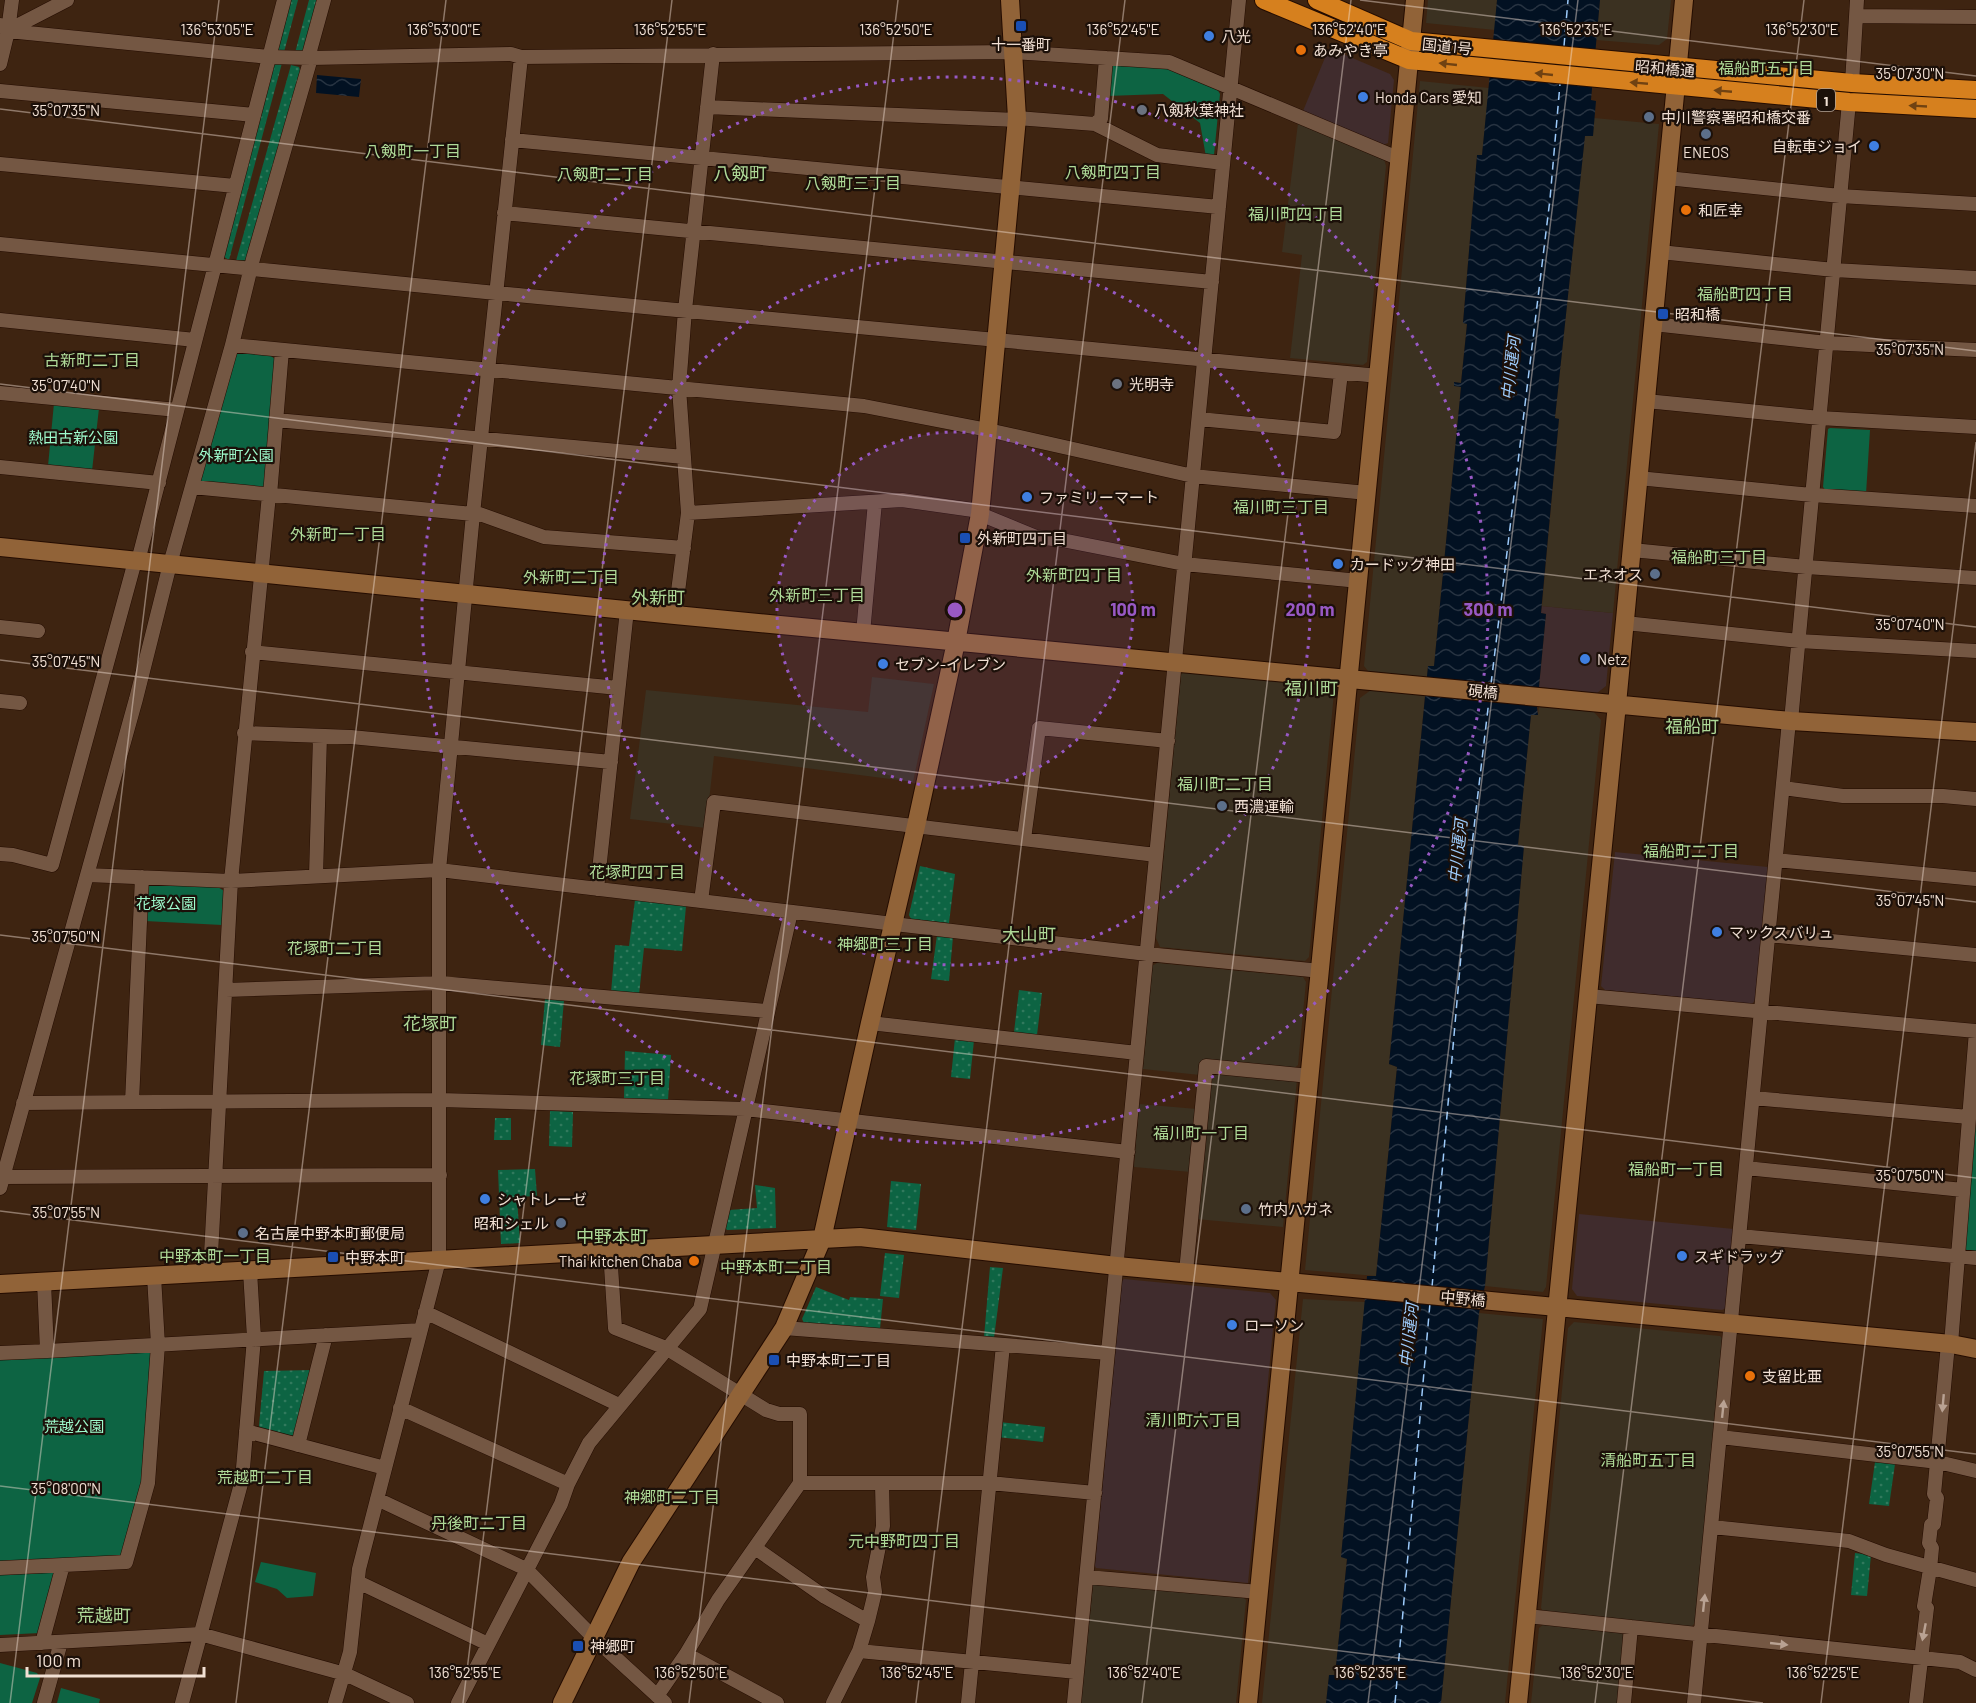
<svg xmlns="http://www.w3.org/2000/svg" width="1976" height="1703" font-family="Barlow,'Noto Sans JP',sans-serif">
	<style>
		.commercial { fill: #402c2d }
		.industrial { fill: #3b3121 }
		.grass { fill: url(#grass-dots) }
		.park { fill: #0d6443 }
		.water { fill: url(#water-waves) }
		.lines { fill: none; stroke-linecap: round; stroke-linejoin: round }
		.ferry { stroke: #9dcbfb; stroke-width: 1.5; stroke-dasharray: 8 6; stroke-linecap: butt }
		.street-casing { stroke: #240c00; stroke-width: 15 }
		.secondary-casing { stroke: #240c00; stroke-width: 20 }
		.highway-casing { stroke: #240c00; stroke-width: 20 }
		.street { stroke: #745743; stroke-width: 14 }
		.secondary { stroke: #916338; stroke-width: 18 }
		.highway { stroke: #d6801e; stroke-width: 18 }
		.oneway { fill: #704212 }
		.oneway2 { fill: #b9a293 }
		.ticks { fill: none; stroke: #f1e0d4; stroke-width: 1.5; stroke-opacity: 0.45 }
		.ring { fill: none; stroke: #9859c4; stroke-width: 3; stroke-dasharray: 3 6 }
		.transit-dot { fill: #1a4fb4; stroke: #1c1009; stroke-width: 2 }
		.shop-dot { fill: #3f7fe0; stroke: #1c1009; stroke-width: 2 }
		.food-dot { fill: #e8710a; stroke: #1c1009; stroke-width: 2 }
		.worship-dot { fill: #6b7280; stroke: #1c1009; stroke-width: 2 }
		.service-dot { fill: #5c6f8a; stroke: #1c1009; stroke-width: 2 }
		.labels { text-anchor: middle; dominant-baseline: central; stroke-width: 4.5; stroke-linejoin: round; paint-order: stroke }
		.shield { fill: #1c1009; stroke: #b1a297; stroke-width: 1.5 }
		.shield-label { font-size: 14px; font-weight: bold; fill: #f1e0d4 }
		.poi-label { font-size: 15px; fill: #f1e0d4; stroke: #1c1009; text-anchor: start }
		.street-label { font-size: 15px; fill: #f1e0d4; stroke: #1c1009 }
		.park-label { font-size: 15px; fill: #9efbcd; stroke: #1c1009 }
		.neighbourhood-label { font-size: 16px; fill: #aed997; stroke: #1c1009 }
		.water-label { font-size: 16px; font-style: italic; fill: #9dcbfb; stroke: #1c1009 }
		.quarter-label { font-size: 18px; fill: #aed997; stroke: #1c1009 }
		.ticks-label { font-size: 15px; text-anchor: middle; fill: #f1e0d4; stroke: #1c1009; stroke-width: 4.5; stroke-linejoin: round; paint-order: stroke }
		.centre { fill: #9859c4; stroke: #1c1009; stroke-width: 3 }
		.ring-label { font-size: 18px; text-anchor: middle; font-weight: bold; fill: #9859c4; stroke: #1c1009; stroke-width: 4.5; stroke-linejoin: round; paint-order: stroke }
	</style>
	<defs>
		<pattern id="grass-dots" width="8" height="8" patternUnits="userSpaceOnUse" patternTransform="scale(1.5)"><rect width="8" height="8" fill="#0d6443"/><path d="M2 2h.1M6 6h.1" fill="none" stroke="#317a5d" stroke-width="1.8" stroke-linecap="round"/></pattern>
		<pattern id="water-waves" width="16" height="10" patternUnits="userSpaceOnUse" patternTransform="scale(1.5)"><rect width="16" height="10" fill="#021122"/><path d="M0 5q4-4 8 0t8 0" fill="none" stroke="#273341"/></pattern>
	</defs>
	<rect width="100%" height="100%" fill="#3e2411"/>
	<!-- commercial -->
	<path class="commercial" d="M1329,48L1390,74L1394,80L1388,143L1383,145L1303,111Z
		M1542,606L1613,613L1606,686L1597,693L1539,687L1546,614L1541,613Z
		M1615,852L1768,867L1756,999L1752,1004L1605,990L1601,986Z
		M1579,1214L1734,1229L1726,1308L1722,1310L1577,1296L1572,1289Z
		M1124,1279L1270,1293L1276,1300L1248,1583L1096,1568L1095,1566L1122,1281Z"/>
	<!-- industrial -->
	<path class="industrial" d="M1428,0H1497L1495,30L1426,23Z
		M1600,0H1671L1667,39L1659,45L1596,40Z
		M1420,81L1489,88L1482,156H1477L1463,322L1467,323L1461,383L1454,382V385L1461,387L1434,666H1428L1427,677L1368,671L1364,666Z
		M1594,118L1659,124L1613,613L1542,606L1559,419L1555,418L1585,135L1593,136Z
		M1298,123L1384,159L1386,166L1367,362L1363,365L1290,358L1302,255L1282,252Z
		M1184,672L1330,686L1334,693L1309,957L1305,961L1160,947L1156,938L1181,674Z
		M872,677L934,684L913,782L714,756L706,828L630,819L646,690L868,712Z
		M1371,690L1425,696L1389,1064L1397,1067L1376,1276L1305,1270L1360,698Z
		M1539,707L1594,712L1601,720L1546,1287L1543,1292L1485,1286L1524,846L1518,845L1531,714L1538,715Z
		M1157,963L1303,977L1306,982L1298,1065L1293,1069L1202,1061L1200,1075L1143,1069L1152,966Z
		M1210,1071L1297,1079L1283,1227L1196,1219Z
		M1139,1104L1197,1109L1191,1172L1134,1167Z
		M1303,1299L1365,1302L1341,1557L1347,1558L1335,1676H1329L1326,1703H1262Z
		M1479,1313L1543,1319L1505,1703H1441Z
		M1574,1322L1720,1336L1723,1339L1695,1623L1689,1629L1545,1614L1541,1608L1568,1328Z
		M1095,1584L1244,1598L1246,1600L1236,1703H1081L1093,1585Z
		M1544,1624L1621,1632L1625,1638L1619,1703H1531L1539,1628Z"/>
	<!-- grass -->
	<path class="grass" d="M287,0H298L284,52L274,49Z
		M309,0H320L305,53H295Z
		M282,63L229,260L221,255L270,64Z
		M291,65L299,67L302,78L249,260L236,261Z
		M920,866L955,874L949,923L911,919L909,915Z
		M635,900L686,906L682,951L644,948L639,995L611,993L615,945L629,946Z
		M937,935L953,937L949,981L931,979Z
		M1019,990L1042,993L1037,1035L1014,1032Z
		M545,999L564,1000L560,1047L541,1045Z
		M955,1038L974,1040L970,1079L951,1077Z
		M625,1051L671,1055L668,1100L624,1099Z
		M550,1111L573,1112L572,1147L549,1146Z
		M495,1118H511V1140H494Z
		M535,1169L537,1196L517,1197L520,1243L501,1244L498,1170Z
		M891,1181L921,1184L916,1230L887,1227Z
		M755,1185L775,1188L776,1228L727,1230L725,1227L729,1210L757,1208Z
		M885,1253L904,1255L899,1298L880,1296Z
		M990,1267L1003,1268L994,1338L984,1337Z
		M816,1287L849,1300L850,1297L883,1299L880,1329L804,1323L802,1319Z
		M313,1370L296,1435L289,1439L262,1431L259,1426L264,1371Z
		M999,1422L1045,1427L1043,1442L997,1437Z
		M1875,1462L1895,1464L1889,1506L1869,1504Z
		M1855,1553L1871,1555L1867,1596L1851,1595Z"/>
	<!-- park -->
	<path class="park" d="M1109,64L1165,68L1217,89L1220,94L1214,155L1206,157L1200,123L1163,94L1107,96Z
		M238,352L268,354L275,359L264,487L262,489L204,483L200,480L231,355Z
		M54,403L99,408L92,471L48,466Z
		M1830,428L1870,430L1866,494L1827,492L1823,487L1828,429Z
		M151,884L218,887L224,891L222,925L145,921L147,888Z
		M1976,1114V1253H1969L1965,1248Z
		M153,1351L144,1481L124,1555L118,1559L0,1565V1356Z
		M261,1562L316,1573L313,1596L287,1598L277,1589L255,1582Z
		M52,1570L56,1577L40,1633L0,1635V1572Z
		M0,1663L37,1673L40,1678L32,1703H0Z
		M61,1688L100,1699L99,1703H57Z"/>
	<!-- water -->
	<path class="water" d="M1497,0H1600L1591,100L1596,101L1593,136H1585L1555,418L1559,419L1541,613L1546,614L1537,707L1538,715H1531L1518,845L1524,846L1485,1286L1479,1313L1441,1703H1326L1329,1675H1335L1347,1559L1341,1557L1367,1276H1376L1397,1067L1389,1064L1428,666H1434L1461,387L1454,386V382L1461,383L1467,324L1463,323L1477,155H1482Z
		M317,75L361,79L359,97L316,93Z"/>
	<g class="lines">
		<!-- ferry -->
		<path class="ferry" d="M1564,46L1568,0
			M1491,684L1550,199L1560,84
			M1432,1287L1467,887L1489,700
			M1395,1703L1430,1303"/>
		<!-- street casing -->
		<g class="street-casing">
			<path id="street" d="M1856,16L1976,17
				M0,25L8,31L269,57L311,58L511,54L521,57L1013,52L1169,62L1400,159
				M7,31L67,0
				M308,58L324,0
				M0,64L8,31L12,0
				M1852,83L1857,0
				M0,91L254,115
				M707,107L1017,120
				M1017,118L1095,124L1157,155L1223,163
				M1095,124L1101,119L1106,58
				M512,140L1219,207
				M0,164L235,186
				M1667,178L1840,196L1976,204
				M504,213L1212,282
				M0,244L496,293L1379,376
				M1660,252L1834,270L1976,278
				M0,320L195,340
				M1653,324L1827,343L1976,350
				M232,345L864,406L988,430L1193,476L1367,493
				M0,393L177,410
				M1646,401L1820,418L1976,427
				M1199,419L1334,432L1341,373
				M276,420L684,457
				M0,467L159,483
				M1638,478L1812,495L1976,506
				M192,487L473,514
				M270,495L282,350
				M474,512L544,537L684,548
				M688,513L902,500L980,511
				M980,514L1036,537L1062,540L1184,564L1359,581
				M1632,550L1806,567L1976,578
				M138,561L284,0
				M675,615L688,513L679,388L685,310L713,54
				M1625,623L1799,641L1976,651
				M0,627L38,631
				M863,633L875,502
				M252,652L618,688
				M0,701L20,703
				M1791,721L1849,102
				M244,733L351,737L611,762
				M1783,788L1843,796H1943L1976,799
				M1024,839L1039,728L1168,741
				M0,854L13,855L52,865L135,561
				M1776,860L1976,879
				M87,875L231,881L439,870L1147,954L1321,971
				M316,876L320,736
				M597,889L627,610
				M701,901L714,802L1156,855
				M1769,935L1976,955
				M226,990L440,983L768,1011
				M1588,996L1976,1031
				M870,1023L1137,1053
				M1753,1098L1969,1117
				M132,1102L142,877
				M23,1103L440,1100L745,1109L1128,1152
				M1746,1168L1963,1190
				M3,1177L440,1175
				M0,1188L136,699L170,564L232,345L253,259L311,58
				M1740,1236L1976,1258
				M610,1251L615,1328L666,1348L766,1410L779,1414H800V1483L718,1600L686,1654L657,1696
				M1186,1272L1206,1066L1310,1076
				M210,1273L231,881L269,495
				M44,1282L47,1351L421,1330
				M425,1312L619,1405
				M784,1328L1108,1353
				M1951,1344L1976,1031
				M0,1353L47,1351
				M400,1408L568,1484
				M246,1431L385,1468
				M1720,1437L1938,1462L1976,1471
				M298,1445L326,1335
				M800,1483H990L1095,1493
				M377,1499L526,1569L594,1638L665,1703
				M1712,1527L1849,1541L1886,1555L1976,1580
				M755,1548L825,1597L868,1621
				M0,1568L126,1562L148,1483L158,1345L154,1276
				M1087,1577L1259,1592
				M358,1582L488,1644
				M1527,1616L1960,1662L1976,1670
				M42,1643L63,1565
				M0,1645L200,1634L345,1674L407,1703
				M859,1651L1077,1672
				M686,1654L777,1703
				M44,1703L61,1642
				M182,1703L242,1480L254,1338L250,1271
				M335,1703L350,1652L359,1569L439,1260V870L473,514L521,57
				M458,1703L561,1504L568,1484L589,1443L700,1309L791,912
				M833,1703L859,1651L868,1621L875,1592L873,1577L883,1526L882,1484
				M968,1703L1003,1345
				M1074,1703L1239,0
				M1624,1703L1631,1627
				M1694,1703L1789,721
				M1916,1703L1927,1608L1924,1606L1930,1569L1932,1548L1929,1543L1931,1525L1934,1524L1937,1498L1934,1494L1948,1344"/>
		</g>
		<!-- secondary casing -->
		<g class="secondary-casing">
			<path id="secondary" d="M0,547L675,615L1791,721L1976,732
				M0,1284L860,1237L1117,1266L1951,1344L1976,1349
				M562,1703L631,1562L784,1328L822,1239L870,1023L916,826L956,642L980,514L1017,118L1010,0
				M1248,1703L1415,0
				M1518,1703L1617,704L1684,0"/>
		</g>
		<!-- highway casing -->
		<g class="highway-casing">
			<path id="highway" d="M1264,0L1409,60L1849,102L1976,109
				M1317,0L1411,41L1852,83L1976,90"/>
		</g>
		<!-- street -->
		<use href="#street" class="street"/>
		<!-- secondary -->
		<use href="#secondary" class="secondary"/>
		<!-- highway -->
		<use href="#highway" class="highway"/>
	</g>
	<!-- one-way arrows -->
	<defs><path id="oneway-solid" d="M-6-.8H1V-3.2L6.5 0L1 3.2V.8H-6Z" transform="scale(1.5)"/></defs>
	<g class="oneway">
		<use href="#oneway-solid" transform="translate(1448 64) rotate(-174)"/>
		<use href="#oneway-solid" transform="translate(1544 74) rotate(-174)"/>
		<use href="#oneway-solid" transform="translate(1639 83) rotate(-175)"/>
		<use href="#oneway-solid" transform="translate(1723 91) rotate(-175)"/>
		<use href="#oneway-solid" transform="translate(1918 106) rotate(-177)"/>
	</g>
	<g class="oneway2">
		<use href="#oneway-solid" transform="translate(1943 1403) rotate(95)"/>
		<use href="#oneway-solid" transform="translate(1723 1409) rotate(-84)"/>
		<use href="#oneway-solid" transform="translate(1704 1603) rotate(-84)"/>
		<use href="#oneway-solid" transform="translate(1924 1632) rotate(101)"/>
		<use href="#oneway-solid" transform="translate(1779 1644) rotate(6)"/>
	</g>
	<!-- ticks -->
	<path class="ticks" d="M1360,0L1976,76M0,109L1976,351M0,384L1976,627M0,660L1976,902M0,935L1976,1178M0,1211L1976,1454M0,1486L1763,1703M10,1703L219,0M236,1703L446,0M463,1703L672,0M689,1703L898,0M916,1703L1125,0M1142,1703L1351,0M1368,1703L1578,0M1595,1703L1804,0M1821,1703L1976,442"/>
	<!-- distance rings -->
	<circle cx="955" cy="610" r="178" fill="#9859c4" fill-opacity=".12"/>
	<g class="ring">
		<circle cx="955" cy="610" r="178"/>
		<circle cx="955" cy="610" r="355"/>
		<circle cx="955" cy="610" r="533"/>
	</g>
	<!-- markers -->
	<g class="transit-dot">
		<rect x="1015" y="20" width="12" height="12" rx="3"/>
		<rect x="1657" y="308" width="12" height="12" rx="3"/>
		<rect x="959" y="532" width="12" height="12" rx="3"/>
		<rect x="327" y="1251" width="12" height="12" rx="3"/>
		<rect x="768" y="1354" width="12" height="12" rx="3"/>
		<rect x="572" y="1640" width="12" height="12" rx="3"/>
	</g>
	<g class="shop-dot">
		<circle cx="1209" cy="36" r="6"/>
		<circle cx="1363" cy="97" r="6"/>
		<circle cx="1874" cy="146" r="6"/>
		<circle cx="1027" cy="497" r="6"/>
		<circle cx="1338" cy="564" r="6"/>
		<circle cx="1585" cy="659" r="6"/>
		<circle cx="883" cy="664" r="6"/>
		<circle cx="1717" cy="932" r="6"/>
		<circle cx="485" cy="1199" r="6"/>
		<circle cx="1682" cy="1256" r="6"/>
		<circle cx="1232" cy="1325" r="6"/>
	</g>
	<g class="food-dot">
		<circle cx="1301" cy="50" r="6"/>
		<circle cx="1686" cy="210" r="6"/>
		<circle cx="694" cy="1261" r="6"/>
		<circle cx="1750" cy="1376" r="6"/>
	</g>
	<g class="worship-dot">
		<circle cx="1142" cy="110" r="6"/>
		<circle cx="1117" cy="384" r="6"/>
	</g>
	<g class="service-dot">
		<circle cx="1649" cy="117" r="6"/>
		<circle cx="1706" cy="134" r="6"/>
		<circle cx="1655" cy="574" r="6"/>
		<circle cx="1222" cy="806" r="6"/>
		<circle cx="1246" cy="1209" r="6"/>
		<circle cx="561" cy="1223" r="6"/>
		<circle cx="243" cy="1233" r="6"/>
	</g>
	<g class="labels">
		<!-- shield labels -->
		<rect class="shield" x="1817" y="89" width="18" height="22" rx="4.5"/>
		<g class="shield-label">
			<text x="1826" y="100">1</text>
		</g>
		<!-- poi labels -->
		<g class="poi-label">
			<text x="1221" y="36">八光</text>
			<text x="1021" y="44" text-anchor="middle">十一番町</text>
			<text x="1313" y="50">あみやき亭</text>
			<text x="1375" y="97">Honda Cars 愛知</text>
			<text x="1154" y="110">八剱秋葉神社</text>
			<text x="1661" y="117">中川警察署昭和橋交番</text>
			<text x="1862" y="146" text-anchor="end">自転車ジョイ</text>
			<text x="1706" y="152" text-anchor="middle">ENEOS</text>
			<text x="1698" y="210">和匠幸</text>
			<text x="1675" y="314">昭和橋</text>
			<text x="1129" y="384">光明寺</text>
			<text x="1039" y="497">ファミリーマート</text>
			<text x="977" y="538">外新町四丁目</text>
			<text x="1350" y="564">カードッグ神田</text>
			<text x="1643" y="574" text-anchor="end">エネオス</text>
			<text x="1597" y="659">Netz</text>
			<text x="895" y="664">セブン-イレブン</text>
			<text x="1234" y="806">西濃運輸</text>
			<text x="1729" y="932">マックスバリュ</text>
			<text x="497" y="1199">シャトレーゼ</text>
			<text x="1258" y="1209">竹内ハガネ</text>
			<text x="549" y="1223" text-anchor="end">昭和シェル</text>
			<text x="255" y="1233">名古屋中野本町郵便局</text>
			<text x="1694" y="1256">スギドラッグ</text>
			<text x="345" y="1257">中野本町</text>
			<text x="682" y="1261" text-anchor="end">Thai kitchen Chaba</text>
			<text x="1244" y="1325">ローソン</text>
			<text x="786" y="1360">中野本町二丁目</text>
			<text x="1762" y="1376">支留比亜</text>
			<text x="590" y="1646">神郷町</text>
		</g>
		<!-- street labels -->
		<g class="street-label">
			<text transform="translate(1447 46) rotate(6)">国道1号</text>
			<text transform="translate(1665 68) rotate(5)">昭和橋通</text>
			<text transform="translate(1483 691) rotate(6)">硯橋</text>
			<text transform="translate(1463 1298) rotate(5)">中野橋</text>
		</g>
		<!-- park labels -->
		<g class="park-label">
			<text x="73" y="437">熱田古新公園</text>
			<text x="236" y="455">外新町公園</text>
			<text x="166" y="903">花塚公園</text>
			<text x="74" y="1426">荒越公園</text>
		</g>
		<!-- neighbourhood labels -->
		<g class="neighbourhood-label">
			<text x="1766" y="67">福船町五丁目</text>
			<text x="413" y="150">八剱町一丁目</text>
			<text x="1113" y="171">八剱町四丁目</text>
			<text x="605" y="173">八剱町二丁目</text>
			<text x="853" y="182">八剱町三丁目</text>
			<text x="1296" y="213">福川町四丁目</text>
			<text x="1745" y="293">福船町四丁目</text>
			<text x="92" y="359">古新町二丁目</text>
			<text x="1281" y="506">福川町三丁目</text>
			<text x="338" y="533">外新町一丁目</text>
			<text x="1719" y="556">福船町三丁目</text>
			<text x="1074" y="574">外新町四丁目</text>
			<text x="571" y="576">外新町二丁目</text>
			<text x="817" y="594">外新町三丁目</text>
			<text x="1225" y="783">福川町二丁目</text>
			<text x="1691" y="850">福船町二丁目</text>
			<text x="637" y="871">花塚町四丁目</text>
			<text x="885" y="943">神郷町三丁目</text>
			<text x="335" y="947">花塚町二丁目</text>
			<text x="617" y="1077">花塚町三丁目</text>
			<text x="1201" y="1132">福川町一丁目</text>
			<text x="1676" y="1168">福船町一丁目</text>
			<text x="215" y="1255">中野本町一丁目</text>
			<text x="776" y="1266">中野本町二丁目</text>
			<text x="1193" y="1419">清川町六丁目</text>
			<text x="1648" y="1459">清船町五丁目</text>
			<text x="265" y="1476">荒越町二丁目</text>
			<text x="672" y="1496">神郷町二丁目</text>
			<text x="479" y="1522">丹後町二丁目</text>
			<text x="904" y="1540">元中野町四丁目</text>
		</g>
		<!-- water labels -->
		<g class="water-label">
			<text transform="translate(1510 368) rotate(-84)">中川運河</text>
			<text transform="translate(1457 851) rotate(-84)">中川運河</text>
			<text transform="translate(1408 1335) rotate(-84)">中川運河</text>
		</g>
		<!-- quarter labels -->
		<g class="quarter-label">
			<text x="740" y="173">八剱町</text>
			<text x="658" y="597">外新町</text>
			<text x="1311" y="688">福川町</text>
			<text x="1692" y="726">福船町</text>
			<text x="1029" y="934">大山町</text>
			<text x="430" y="1023">花塚町</text>
			<text x="612" y="1236">中野本町</text>
			<text x="104" y="1615">荒越町</text>
		</g>
	</g>
	<g class="ticks-label">
		<text x="217" y="35">136°53'05"E</text>
		<text x="444" y="35">136°53'00"E</text>
		<text x="670" y="35">136°52'55"E</text>
		<text x="896" y="35">136°52'50"E</text>
		<text x="1123" y="35">136°52'45"E</text>
		<text x="1349" y="35">136°52'40"E</text>
		<text x="1576" y="35">136°52'35"E</text>
		<text x="1802" y="35">136°52'30"E</text>
		<text x="1910" y="79">35°07'30"N</text>
		<text x="66" y="116">35°07'35"N</text>
		<text x="1910" y="355">35°07'35"N</text>
		<text x="66" y="391">35°07'40"N</text>
		<text x="1910" y="630">35°07'40"N</text>
		<text x="66" y="667">35°07'45"N</text>
		<text x="1910" y="906">35°07'45"N</text>
		<text x="66" y="942">35°07'50"N</text>
		<text x="1910" y="1181">35°07'50"N</text>
		<text x="66" y="1218">35°07'55"N</text>
		<text x="1910" y="1457">35°07'55"N</text>
		<text x="66" y="1494">35°08'00"N</text>
		<text x="465" y="1678">136°52'55"E</text>
		<text x="691" y="1678">136°52'50"E</text>
		<text x="917" y="1678">136°52'45"E</text>
		<text x="1144" y="1678">136°52'40"E</text>
		<text x="1370" y="1678">136°52'35"E</text>
		<text x="1597" y="1678">136°52'30"E</text>
		<text x="1823" y="1678">136°52'25"E</text>
	</g>
	<circle cx="955" cy="610" r="9" class="centre"/>
	<g class="ring-label">
		<text x="1133" y="616">100 m</text>
		<text x="1310" y="616">200 m</text>
		<text x="1488" y="616">300 m</text>
	</g>
	<!-- scale -->
	<path d="M27 1667v9h177v-9" fill="none" stroke="#f1e0d4" stroke-width="3"/>
	<text x="36" y="1667" font-size="18" fill="#f1e0d4" stroke="#1c1009" stroke-width="4.5" paint-order="stroke">100 m</text>
</svg>
